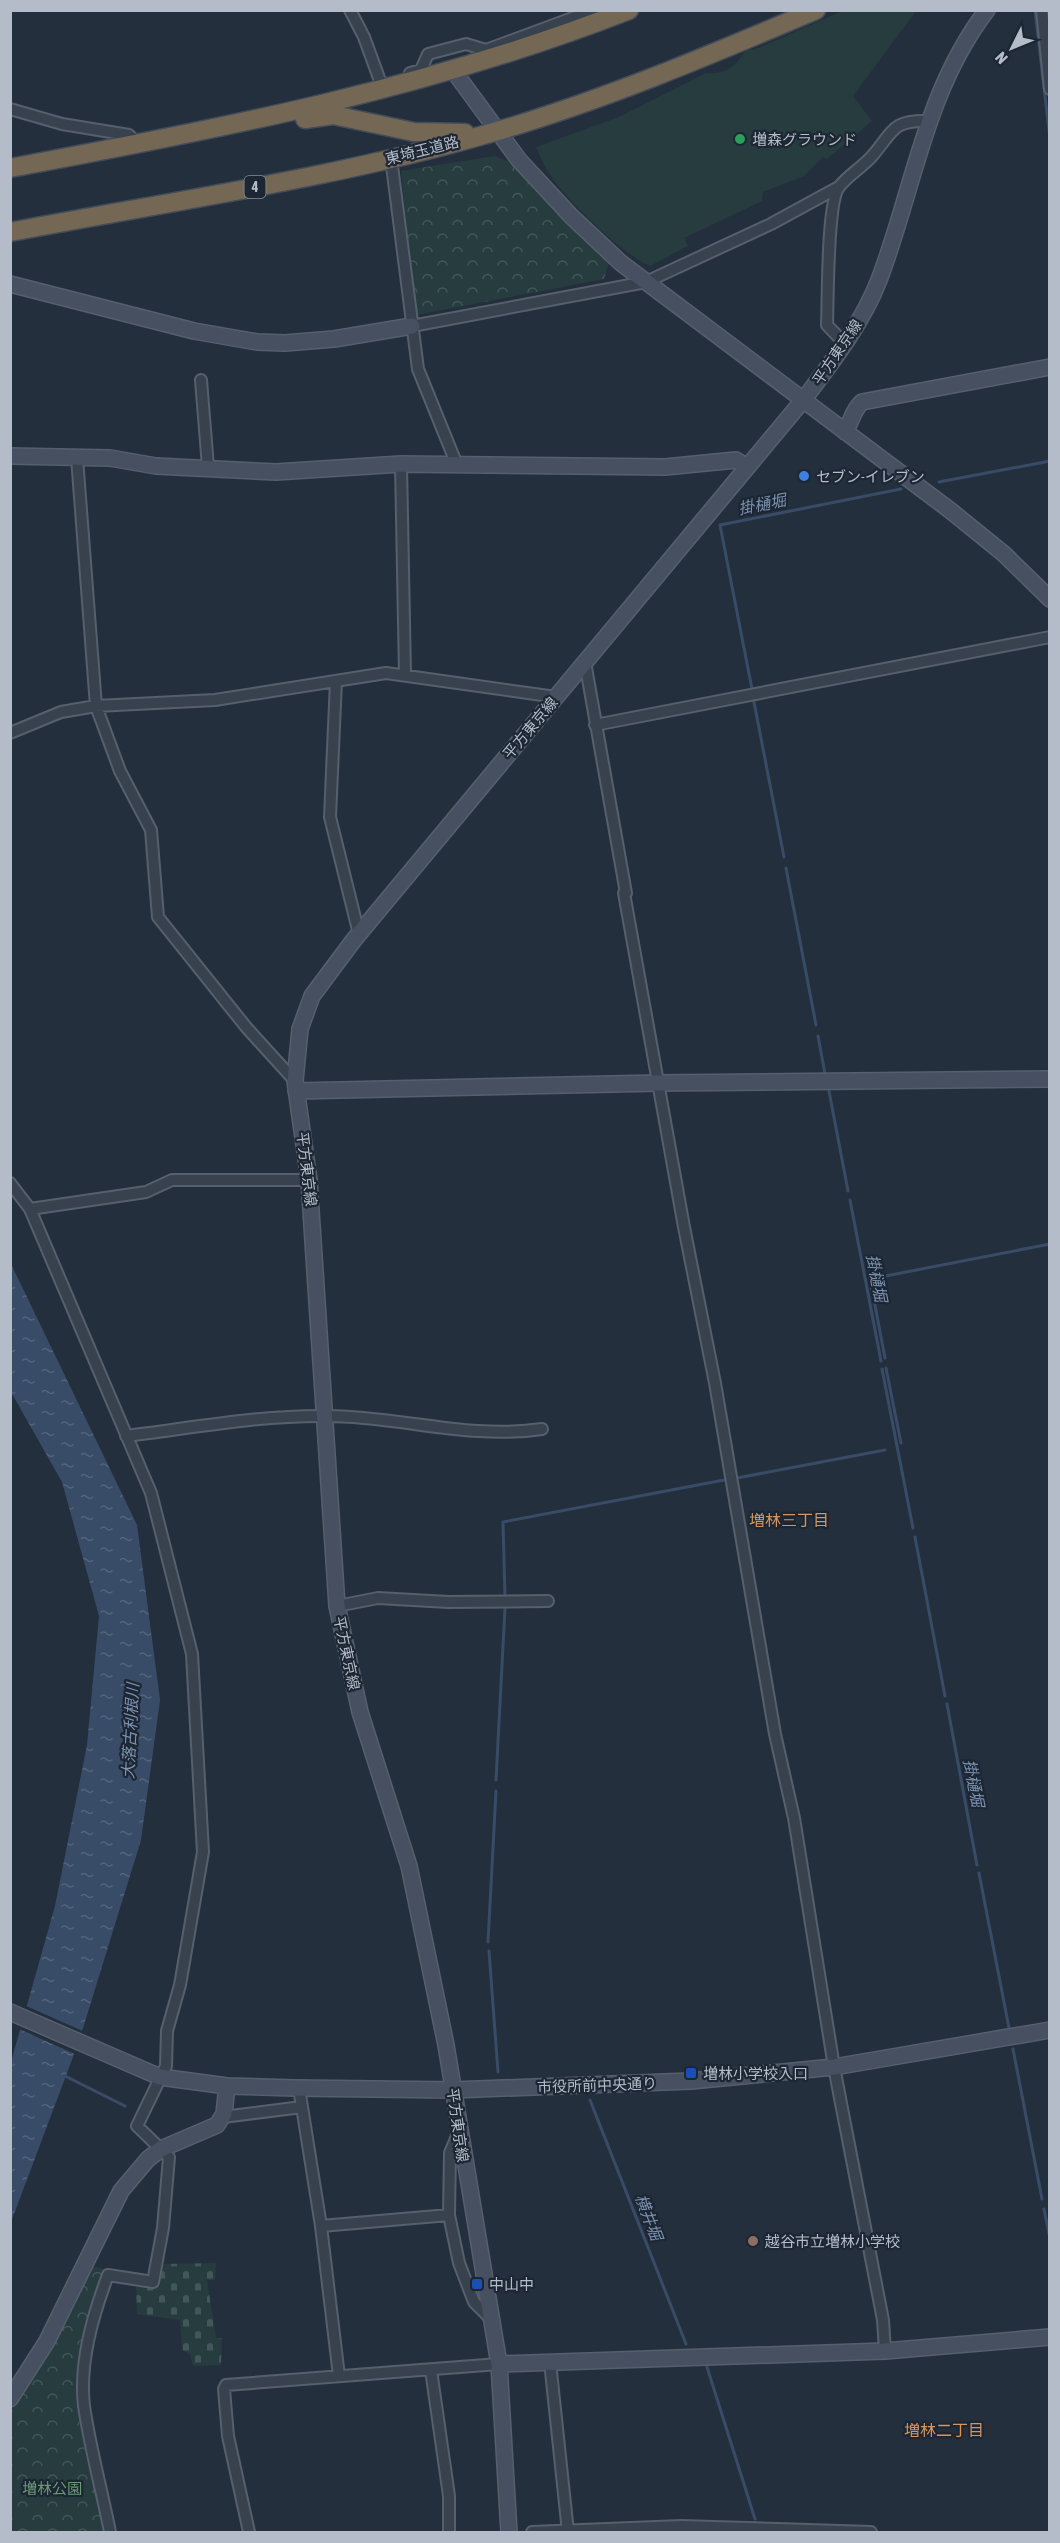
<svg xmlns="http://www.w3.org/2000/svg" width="1060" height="2543" font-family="'Asap Condensed','Noto Sans JP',sans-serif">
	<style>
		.grass { fill: #263c3f }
		.cemetery { fill: url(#cemetery-stones) }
		.park { fill: url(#park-crowns) }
		.water { fill: url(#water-ripples) }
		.pier { fill: #242f3e }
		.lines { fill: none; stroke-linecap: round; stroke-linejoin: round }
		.stream { stroke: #394c67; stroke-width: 3 }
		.street-casing { stroke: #565f6c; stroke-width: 14 }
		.secondary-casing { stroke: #565f6c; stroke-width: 18 }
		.highway-casing { stroke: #434c59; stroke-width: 21 }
		.street { stroke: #38414e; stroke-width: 10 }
		.secondary { stroke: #465061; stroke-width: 15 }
		.highway { stroke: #746855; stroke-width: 18 }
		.leisure-dot { fill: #2e9e5b; stroke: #1d2633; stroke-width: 2 }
		.shop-dot { fill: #3f7fe0; stroke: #1d2633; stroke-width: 2 }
		.transit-dot { fill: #1a4fb4; stroke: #1d2633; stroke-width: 2 }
		.education-dot { fill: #8d6e63; stroke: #1d2633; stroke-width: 2 }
		.labels { text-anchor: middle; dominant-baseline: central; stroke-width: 4.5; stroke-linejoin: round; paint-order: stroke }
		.shield { fill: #1d2633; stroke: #878f9c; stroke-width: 1.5 }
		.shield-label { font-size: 14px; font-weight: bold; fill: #b4bcc9 }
		.poi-label { font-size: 15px; fill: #b4bcc9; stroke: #1d2633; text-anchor: start }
		.street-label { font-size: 15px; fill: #b4bcc9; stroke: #1d2633 }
		.park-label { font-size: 15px; fill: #6b9a76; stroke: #1d2633 }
		.water-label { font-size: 16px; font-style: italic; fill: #7c92b1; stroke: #1d2633 }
		.neighbourhood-label { font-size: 16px; fill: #d59563; stroke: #1d2633 }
	</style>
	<defs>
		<pattern id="cemetery-stones" width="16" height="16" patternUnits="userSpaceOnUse" patternTransform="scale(1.5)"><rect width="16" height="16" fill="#263c3f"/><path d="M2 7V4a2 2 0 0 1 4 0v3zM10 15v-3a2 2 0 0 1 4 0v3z" fill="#435659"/></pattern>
		<pattern id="park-crowns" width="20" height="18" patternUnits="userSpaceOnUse" patternTransform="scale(1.5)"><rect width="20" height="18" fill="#263c3f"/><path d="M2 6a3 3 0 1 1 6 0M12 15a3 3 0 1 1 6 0" fill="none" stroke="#435659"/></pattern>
		<pattern id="water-ripples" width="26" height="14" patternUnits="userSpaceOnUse" patternTransform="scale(1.5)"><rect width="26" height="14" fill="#394c67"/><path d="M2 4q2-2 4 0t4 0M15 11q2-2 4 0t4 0" fill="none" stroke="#53647b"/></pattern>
	</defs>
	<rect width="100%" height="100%" fill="#242f3e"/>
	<!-- grass -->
	<path class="grass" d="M842,11H916L853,96L872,121L827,159L823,157L804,176L763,192L762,201L684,238L688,246L650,266C624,256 563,197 548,172C544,165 540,156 536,147L619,117L706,73C726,75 738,65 746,49L754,50Z"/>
	<!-- cemetery -->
	<path class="cemetery" d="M216,2263L215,2280H207L216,2338H222L221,2365L193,2366L190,2354L182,2350L180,2320L137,2314L136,2284L158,2285L164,2264Z"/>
	<!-- park -->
	<path class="park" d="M494,156L513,163L556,213L609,263L604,279L416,315L401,171Z
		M93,2266L103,2269C88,2312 74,2360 78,2405C81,2444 96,2494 104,2532H11V2411L44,2361Z"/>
	<!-- water -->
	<path class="water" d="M10,1262L137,1525L160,1700L141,1840L79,2041L11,2222V2062L55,1906L87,1745L99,1616L62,1482L11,1392Z"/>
	<!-- pier -->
	<path class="pier" d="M24,2005L85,2032L77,2055L17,2028Z"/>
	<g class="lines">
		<!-- stream -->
		<path class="stream" d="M1035,10L1050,139
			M939,482L1050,461
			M752,689L720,525L901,489
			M753,697L784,857
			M786,868L816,1025
			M818,1036L825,1074
			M829,1091L848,1191
			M850,1200L881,1361
			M885,1358L870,1279L1050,1244
			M886,1368L901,1443
			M882,1369L913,1528
			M737,1478L885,1450
			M915,1537L945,1696
			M505,1597L503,1522L724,1480
			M947,1704L977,1865
			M496,1780L505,1608
			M979,1873L1009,2028
			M488,1942L496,1791
			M489,1951L498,2072
			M1013,2049L1042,2199
			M65,2076L125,2106
			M590,2100L686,2344
			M1044,2209L1050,2239
			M707,2367L755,2519"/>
		<!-- street casing -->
		<g class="street-casing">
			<path id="street" d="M350,10L364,37L383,89
				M1042,10L1050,89
				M410,73L421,70L428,54L466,44L486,50L594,10
				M10,109L62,124L129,135L138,144
				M392,166L418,369L457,465
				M412,326L646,282L771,224L837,188
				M845,344L827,325C828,301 827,202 839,187C848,175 863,167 873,155C894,130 893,120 928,121
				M201,380L208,467
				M77,458L96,706L120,771L151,830L158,917L246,1027L295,1081
				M401,464L405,674
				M585,662L626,893
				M336,681L330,817L359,934
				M595,725L1050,637
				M10,733L61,712L96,706L215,700L386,673L556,697
				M624,893L684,1227L715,1383L775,1734L794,1818L834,2067L883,2320L885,2351
				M10,1183L30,1209L151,1493L192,1654L203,1852L180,1985L167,2031L166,2066L137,2126L169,2157L163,2228L153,2282L108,2275C93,2315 79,2362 84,2406C90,2448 102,2491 110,2532
				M30,1209L146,1192L172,1180H309
				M126,1436C192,1428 260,1415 327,1416C399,1416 470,1440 542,1429
				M337,1606L378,1598L448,1602L548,1601
				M299,2088L321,2226L339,2376
				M223,2117L302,2107
				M449,2215L459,2263L474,2302L491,2319
				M321,2226L449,2215L450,2153L458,2134
				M550,2362L568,2532
				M431,2370L449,2496V2532
				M249,2532L228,2436L224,2389L226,2385L499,2364
				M532,2532L681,2526L871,2532"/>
		</g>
		<!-- secondary casing -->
		<g class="secondary-casing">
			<path id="secondary" d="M453,70L519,160L571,216L621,263L951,511L1004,554L1050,599
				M10,284L194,331L257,342L285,343L334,339L412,326
				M845,432C852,421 852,411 862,402L1050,367
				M10,456L110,458L156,466L276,472L401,464L665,467L736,460L747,467
				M296,1091L659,1083L1050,1079
				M10,2012L160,2077L227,2086L295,2088L453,2090L691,2081L834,2067L1050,2030
				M499,2364L885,2351L1050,2337
				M10,2399L47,2341L121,2191L148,2159L161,2149L217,2125L224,2114L227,2086
				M509,2532L499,2364L446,2045L409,1866L360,1712L337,1606L309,1180L295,1081L300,1029L312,996L353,941L804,399C832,362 862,324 879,280C914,188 925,91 987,10"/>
		</g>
		<!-- highway casing -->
		<g class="highway-casing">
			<path id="highway" d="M305,119L333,115L414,132L465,133
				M10,168C220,129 430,88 629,10
				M10,232C172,201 336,178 494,132C604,100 710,55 816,10"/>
		</g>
		<!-- street -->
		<use href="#street" class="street"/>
		<!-- secondary -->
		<use href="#secondary" class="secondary"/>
		<!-- highway -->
		<use href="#highway" class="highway"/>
	</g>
	<!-- markers -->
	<circle class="leisure-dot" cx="740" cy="139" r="6"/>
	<circle class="shop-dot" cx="804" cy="476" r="6"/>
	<g class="transit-dot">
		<rect x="685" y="2067" width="12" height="12" rx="3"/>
		<rect x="471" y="2278" width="12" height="12" rx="3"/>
	</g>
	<circle class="education-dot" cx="753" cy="2241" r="6"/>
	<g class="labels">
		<!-- shield labels -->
		<rect class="shield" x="244.5" y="176" width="21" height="22" rx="4.5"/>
		<g class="shield-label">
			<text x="255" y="187">4</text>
		</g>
		<!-- poi labels -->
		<g class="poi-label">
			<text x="752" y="139">増森グラウンド</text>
			<text x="816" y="476">セブン-イレブン</text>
			<text x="703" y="2073">増林小学校入口</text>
			<text x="765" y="2241">越谷市立増林小学校</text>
			<text x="489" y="2284">中山中</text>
		</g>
		<!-- street labels -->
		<g class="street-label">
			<text transform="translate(422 150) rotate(-14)">東埼玉道路</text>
			<text transform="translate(837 352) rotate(-56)">平方東京線</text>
			<text transform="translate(530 728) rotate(-50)">平方東京線</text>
			<text transform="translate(307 1169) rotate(83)">平方東京線</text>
			<text transform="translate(347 1653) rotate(78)">平方東京線</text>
			<text transform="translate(597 2085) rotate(-2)">市役所前中央通り</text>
			<text transform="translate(458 2125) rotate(82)">平方東京線</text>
		</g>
		<!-- park labels -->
		<g class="park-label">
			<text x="52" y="2488">増林公園</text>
		</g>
		<!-- water labels -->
		<g class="water-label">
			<text transform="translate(762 504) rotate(-11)">掛樋堀</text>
			<text transform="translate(877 1278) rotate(79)">掛樋堀</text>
			<text transform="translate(130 1731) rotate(-87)">大落古利根川</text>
			<text transform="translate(974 1783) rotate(79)">掛樋堀</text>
			<text transform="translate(649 2217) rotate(69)">横井堀</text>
		</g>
		<!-- neighbourhood labels -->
		<g class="neighbourhood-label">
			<text x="789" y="1520">増林三丁目</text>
			<text x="944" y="2430">増林二丁目</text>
		</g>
	</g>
	<!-- border -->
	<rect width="1060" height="2543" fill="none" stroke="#b4bcc9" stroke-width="24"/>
	<!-- north arrow -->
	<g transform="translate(1012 48) rotate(227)" stroke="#1d2633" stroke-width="4.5" paint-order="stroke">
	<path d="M0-4.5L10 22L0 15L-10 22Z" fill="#b4bcc9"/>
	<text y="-9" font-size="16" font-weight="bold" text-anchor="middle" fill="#b4bcc9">N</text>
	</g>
</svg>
